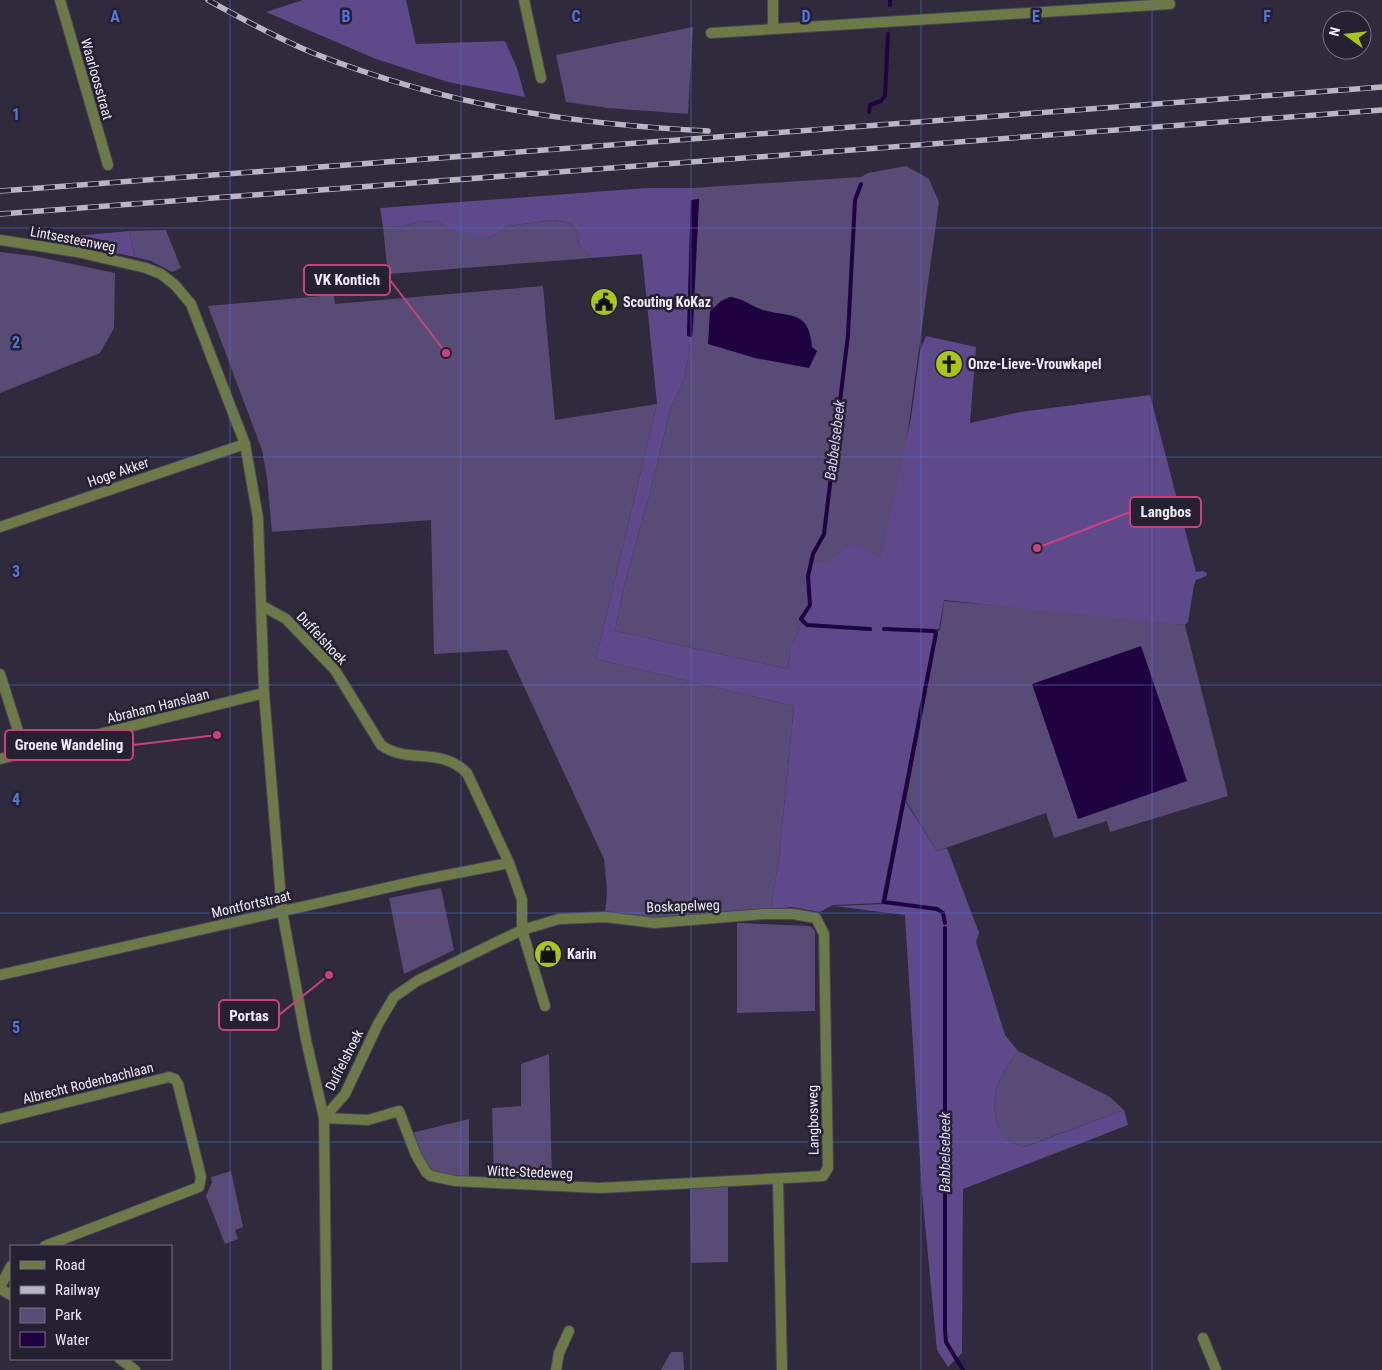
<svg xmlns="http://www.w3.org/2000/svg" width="1382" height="1370" font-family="'Roboto Condensed',sans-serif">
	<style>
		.green { fill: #584b76 }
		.forest { fill: #5e498a }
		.water { fill: #1f0340 }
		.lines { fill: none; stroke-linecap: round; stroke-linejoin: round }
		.stream { stroke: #1f0340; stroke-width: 4 }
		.minor-casing { stroke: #4a4556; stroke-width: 12 }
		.tertiary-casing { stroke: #4a4556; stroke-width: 12 }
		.minor { stroke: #6d7946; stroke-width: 10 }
		.tertiary { stroke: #6d7946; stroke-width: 10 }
		.rail-casing { stroke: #b9b6c3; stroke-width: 5.5 }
		.rail { stroke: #252032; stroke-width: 4; stroke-dasharray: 11; stroke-linecap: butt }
		.grid { fill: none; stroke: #5175e0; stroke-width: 1; stroke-opacity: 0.55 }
		.labels { text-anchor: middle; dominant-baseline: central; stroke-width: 5; stroke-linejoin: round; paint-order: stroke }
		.street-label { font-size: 14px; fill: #eeebf7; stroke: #252032 }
		.poi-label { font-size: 14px; font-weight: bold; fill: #eeebf7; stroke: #252032; text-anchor: start }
		.water-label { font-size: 15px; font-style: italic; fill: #d8cef4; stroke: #252032 }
		.grid-label { font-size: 16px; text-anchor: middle; font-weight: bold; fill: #5175e0; stroke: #252032; stroke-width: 5; stroke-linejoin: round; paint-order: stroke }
		.leader { fill: none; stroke: #cb427a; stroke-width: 2 }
		.callout-dot { fill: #cb427a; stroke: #252032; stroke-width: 2 }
		.callout { fill: #252032; stroke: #cb427a; stroke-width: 2 }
		.callout-label { font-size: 15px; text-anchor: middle; font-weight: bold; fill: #eeebf7 }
	</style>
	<rect width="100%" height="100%" fill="#2f2a3c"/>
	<!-- green -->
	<path class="green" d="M693,27L688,114L608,108L566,102L556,55Z
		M906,166L929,179L939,202L888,578L806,589L810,603L790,650L788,669L615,631L623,590L654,477L670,410L684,379L693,331L699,200H691V188L861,177L868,173Z
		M553,220L571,223L577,231L579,245L592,258L388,274L383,227L404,226L418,222L437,221L450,229L492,236L508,226Z
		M166,230L181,268L172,272L151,261L135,257L129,231Z
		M0,252L34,256L115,273L114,328L100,353L0,393Z
		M543,286L555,420L657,404L596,659L794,706L779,858L771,909L655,918L605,915L607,891L604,859L507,650L434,654L431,520L272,532L267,478L262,450L208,306L334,295L335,304Z
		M944,601L1021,607L1185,625L1228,796L1110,832L1107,821L1054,838L1046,813L937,851L906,801L938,631L940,630Z
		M441,888L454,950L404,974L389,898Z
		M737,923L810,926L815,931V1011L737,1013Z
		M1018,1051L1110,1097L1124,1110L1024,1147C1019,1145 1011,1143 1006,1140C1001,1136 999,1128 997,1123C989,1093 1001,1074 1018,1051Z
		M549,1054L552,1183L494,1181L492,1108L521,1106V1064Z
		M469,1119V1180C425,1174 429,1172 411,1133Z
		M231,1171L243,1227L235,1230L238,1239L225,1244L206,1196L212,1182L211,1177Z
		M728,1184V1262L691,1263L690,1186Z
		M671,1352H683L684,1370H661Z"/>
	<!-- forest -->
	<path class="forest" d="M303,0H406L416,44L505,41L517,68L525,97L448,82L376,59L266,12Z
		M646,188H691L687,336L692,337L684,379L670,410L654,477L623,590L615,631L788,669L790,650L810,603L806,589L809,563H826L854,543L881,559L911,418L920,351L926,336L976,347L970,423L1020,412L1150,395L1196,572L1203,571L1207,573L1206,576L1196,580L1194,585L1188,622L1185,625L1171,624L944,600L939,629H936L934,637L881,903L833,905L820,912L792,907L771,909L779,858L794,706L596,659L657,404L642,254L592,258L579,245L577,231L571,223L553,220L508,226L492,236L478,238L450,229L437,221L418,222L404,226L383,227L380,208Z
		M129,231L135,257L80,246L44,242V239Z
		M905,801L937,851L947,848L979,933L976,942L1005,1035L1018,1051C1001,1074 989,1093 997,1123C999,1128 1002,1136 1006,1140C1011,1143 1019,1145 1025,1147L1124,1110L1128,1125L963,1189L962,1353L948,1367L937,1350L922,1192L905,915L834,906L885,904Z"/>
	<!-- water -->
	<path class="water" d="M699,199L692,337L687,336L691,200Z
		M730,297C743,298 751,306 763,310C790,318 809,309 812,347L817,351L809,368L755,358L708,344L710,311L721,301Z
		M1141,646L1187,781L1078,819L1032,684Z"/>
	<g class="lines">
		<!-- stream -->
		<path class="stream" d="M890,0V5
			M869,112L870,105L881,101L885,96L888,34
			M861,184L855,200L848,335L824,534L813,554L808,576L810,605L801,619L807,625L870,629
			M884,629L934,631L936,633L884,902L937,909L943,913L945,923
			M945,928V1330L946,1342L963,1370"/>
		<!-- minor casing -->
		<g class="minor-casing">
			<path id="minor" d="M60,0L108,165
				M524,0L541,78
				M773,29V0
				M711,33L1170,4
				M0,240L77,252L146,268L161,274L175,285L191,304L245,444L258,518L264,693L282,911L306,1040L324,1118L327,1370
				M0,527L245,444
				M261,605L286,619L335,670L381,745C409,765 440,746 467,773L509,863L522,900V930L545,1006
				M0,674L25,753
				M0,759L264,693
				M764,914H793L816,918L824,934L828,1168L823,1176L600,1188L455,1181L431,1176L426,1172L416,1155L399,1111L368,1120L324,1118L345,1094L378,1024L394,997L417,981L499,941L522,930L559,919L605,917L655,923Z
				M0,975L421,880L509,863
				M0,1119L169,1077L175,1079L178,1084L201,1177L199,1187L45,1246
				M778,1180L782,1370
				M0,1287L11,1266
				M1203,1338L1216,1370
				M556,1370L559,1353L569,1331"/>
		</g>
		<!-- tertiary casing -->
		<g class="tertiary-casing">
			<path id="tertiary" d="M0,1289L11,1295
				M120,1359L135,1370"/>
		</g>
		<!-- minor -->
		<use href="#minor" class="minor"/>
		<!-- tertiary -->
		<use href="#tertiary" class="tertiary"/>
		<!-- rail casing -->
		<g class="rail-casing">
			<path id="rail" d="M208,0C242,19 277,38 313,53C444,105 568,124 708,131
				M0,191L1382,87
				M0,214L1382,110"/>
		</g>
		<!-- rail -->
		<use href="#rail" class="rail"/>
	</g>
	<!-- grid -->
	<path class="grid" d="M230,0V1370M461,0V1370M691,0V1370M921,0V1370M1152,0V1370M0,228H1382M0,457H1382M0,685H1382M0,913H1382M0,1142H1382"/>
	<!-- icons -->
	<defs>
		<g id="civic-disc" transform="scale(1.4375)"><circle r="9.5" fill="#aac717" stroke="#252032"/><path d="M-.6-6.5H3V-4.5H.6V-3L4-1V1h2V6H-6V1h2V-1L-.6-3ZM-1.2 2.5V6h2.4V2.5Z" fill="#111"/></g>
		<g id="church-disc" transform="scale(1.4375)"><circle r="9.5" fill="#aac717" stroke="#252032"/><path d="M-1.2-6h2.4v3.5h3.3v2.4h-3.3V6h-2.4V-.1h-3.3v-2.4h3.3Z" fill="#111"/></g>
		<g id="shop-disc" transform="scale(1.4375)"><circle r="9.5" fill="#aac717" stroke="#252032"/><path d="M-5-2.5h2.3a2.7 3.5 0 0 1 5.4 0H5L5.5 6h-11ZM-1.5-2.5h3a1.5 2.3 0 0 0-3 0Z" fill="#111"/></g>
	</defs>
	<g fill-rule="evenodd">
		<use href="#civic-disc" x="604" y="302"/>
		<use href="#church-disc" x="949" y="364"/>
		<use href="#shop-disc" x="548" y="954"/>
	</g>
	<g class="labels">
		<!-- street labels -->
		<g class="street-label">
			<text transform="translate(97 79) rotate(74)">Waarloosstraat</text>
			<text transform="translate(73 239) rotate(11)">Lintsesteenweg</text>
			<text transform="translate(118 472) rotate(-19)">Hoge Akker</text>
			<text transform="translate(322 638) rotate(47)">Duffelshoek</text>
			<text transform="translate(158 706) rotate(-14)">Abraham Hanslaan</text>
			<text transform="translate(251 904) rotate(-13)">Montfortstraat</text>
			<text transform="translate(683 906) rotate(-2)">Boskapelweg</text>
			<text transform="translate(344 1060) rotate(-63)">Duffelshoek</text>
			<text transform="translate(88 1083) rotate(-14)">Albrecht Rodenbachlaan</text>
			<text transform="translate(813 1120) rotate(-91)">Langbosweg</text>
			<text transform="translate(530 1172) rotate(2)">Witte-Stedeweg</text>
		</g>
		<!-- poi labels -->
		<g class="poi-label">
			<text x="623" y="302">Scouting KoKaz</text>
			<text x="968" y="364">Onze-Lieve-Vrouwkapel</text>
			<text x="567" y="954">Karin</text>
		</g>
		<!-- water labels -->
		<g class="water-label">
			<text transform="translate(835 440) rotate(-83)">Babbelsebeek</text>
			<text transform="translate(945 1152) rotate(-90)">Babbelsebeek</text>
		</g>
	</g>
	<g class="grid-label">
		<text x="115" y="22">A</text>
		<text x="346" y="22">B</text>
		<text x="576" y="22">C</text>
		<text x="806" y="22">D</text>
		<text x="1036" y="22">E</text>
		<text x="1267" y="22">F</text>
		<text x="16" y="120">1</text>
		<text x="16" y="348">2</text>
		<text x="16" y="577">3</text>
		<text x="16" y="805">4</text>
		<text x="16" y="1033">5</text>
	</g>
	<!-- callouts -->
	<path class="leader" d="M446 353L390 280M1037 548L1130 512M217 735L133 745M329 975L279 1015"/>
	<g class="callout-dot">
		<circle cx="446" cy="353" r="5"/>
		<circle cx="1037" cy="548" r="5"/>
		<circle cx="217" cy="735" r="5"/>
		<circle cx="329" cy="975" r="5"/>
	</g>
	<g class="callout">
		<rect x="304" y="265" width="86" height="30" rx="5"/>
		<rect x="1130" y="497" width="71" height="30" rx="5"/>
		<rect x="5" y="730" width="128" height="30" rx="5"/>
		<rect x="219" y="1000" width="60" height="30" rx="5"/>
	</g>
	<g class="callout-label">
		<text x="347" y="285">VK Kontich</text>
		<text x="1166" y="517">Langbos</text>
		<text x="69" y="750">Groene Wandeling</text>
		<text x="249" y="1021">Portas</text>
	</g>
	<!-- legend -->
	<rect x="10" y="1245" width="162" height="115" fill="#252032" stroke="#757181"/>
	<rect x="20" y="1261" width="25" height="8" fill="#6d7946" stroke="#757181"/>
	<text x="55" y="1270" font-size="15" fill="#eeebf7">Road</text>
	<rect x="20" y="1286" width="25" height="8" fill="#b9b6c3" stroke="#757181"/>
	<text x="55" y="1295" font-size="15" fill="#eeebf7">Railway</text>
	<rect x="20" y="1308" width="25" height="15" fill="#584b76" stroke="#757181"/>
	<text x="55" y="1320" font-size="15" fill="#eeebf7">Park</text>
	<rect x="20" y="1332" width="25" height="15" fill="#1f0340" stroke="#757181"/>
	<text x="55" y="1345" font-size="15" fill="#eeebf7">Water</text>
	<!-- north arrow -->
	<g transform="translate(1347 35) rotate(285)"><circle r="24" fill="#252032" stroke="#757181"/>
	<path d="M0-4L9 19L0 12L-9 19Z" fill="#aac717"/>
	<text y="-8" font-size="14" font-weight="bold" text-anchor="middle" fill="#eeebf7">N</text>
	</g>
</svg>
